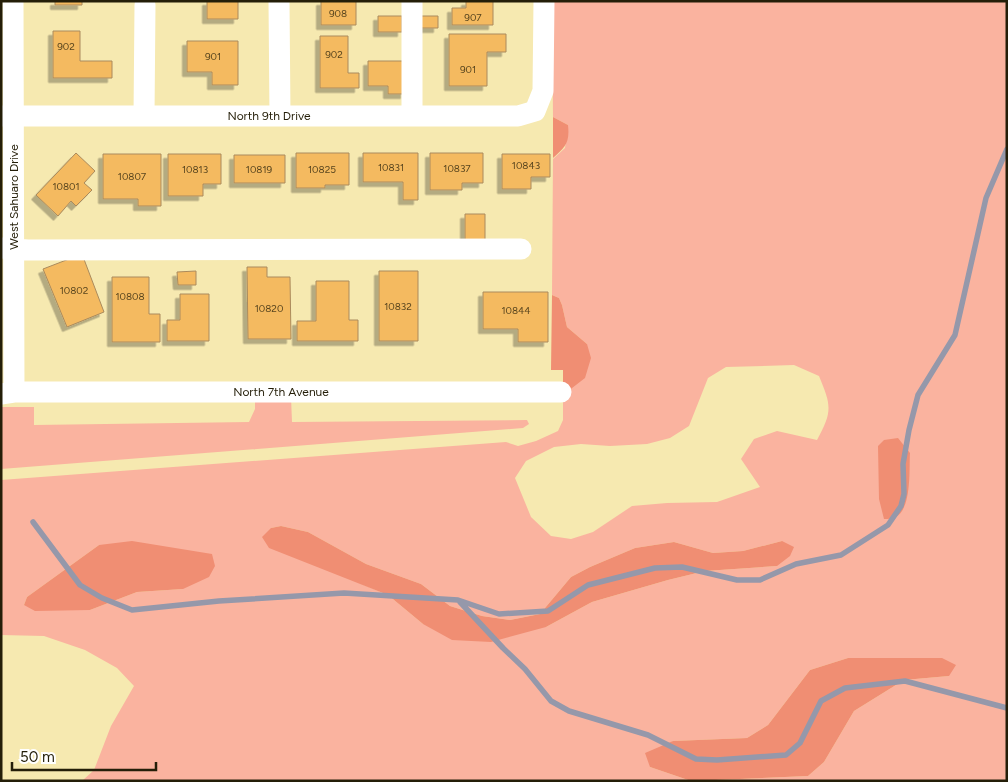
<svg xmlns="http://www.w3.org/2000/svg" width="1008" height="782" font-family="Figtree,sans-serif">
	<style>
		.green { fill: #fab39f; fill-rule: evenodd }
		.forest { fill: #f08e73 }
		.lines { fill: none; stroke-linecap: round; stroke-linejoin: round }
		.stream { stroke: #9598aa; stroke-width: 5.5 }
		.building { fill: #f4ba61; stroke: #aa8a5c; filter: url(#shadow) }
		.minor { stroke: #fff; stroke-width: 21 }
		.labels { text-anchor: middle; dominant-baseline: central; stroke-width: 4.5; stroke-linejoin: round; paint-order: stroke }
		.number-label { font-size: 10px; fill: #58451e }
		.street-label { font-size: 12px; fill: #241e08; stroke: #fff }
	</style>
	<defs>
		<filter id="shadow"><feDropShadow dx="-4.5" dy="4.5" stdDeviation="0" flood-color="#0004"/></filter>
	</defs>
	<rect width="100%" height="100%" fill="#f6e9b0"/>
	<!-- green -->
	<path class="green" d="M552,1H1007V781H696L808,776L824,762L854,711L904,680L949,676L848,658L810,670L768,725L747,738L673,741L650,767L691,781H82L94,770L111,726L134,686L117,668L85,650L44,636L1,635V480L506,442L518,446L536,441L558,431L563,420V395L587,344L567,327L562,305L559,298L552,295L553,159L565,148L568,125L553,117ZM794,365L819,376C831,405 833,411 817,440L777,431L754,439L741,459L760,487L717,502L667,503L632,506L593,532L571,539L551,536L531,517L515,478L526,461L554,447L581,444L610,446L647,444L670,438L689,426L708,378L726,367ZM281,526L308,532L366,564L421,584L450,606L482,616L510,620L540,614L571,577L590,567L635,548L674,542L713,553L743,551L782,541L777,566L705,571L668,580L592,602L546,627L423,624L388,595L364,585L271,528ZM99,545L183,589L137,592L90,610L24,605L27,597Z
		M291,397L292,422L527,420L529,424L523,428L1,469V407H34V425L249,422L255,409V398Z"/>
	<!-- forest -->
	<path class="forest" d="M553,117L568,125C570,143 565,147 553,158Z
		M552,295L559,298L562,305L567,327L587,344L591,358L585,378L563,395V370H551Z
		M898,438L910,453C909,469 912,508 896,517C892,519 888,519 884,519L879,499L878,446L884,440Z
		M281,526L308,532L366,564L421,584L450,606L482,616L510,620L540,614L571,577L590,567L635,548L674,542L713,553L743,551L782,541L794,547L790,556L777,566L705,571L668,580L592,602L546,627L491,642L452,640L423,624L388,595L269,548L262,537L271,528Z
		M132,541L212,554L215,566L209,577L183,589L137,592L90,610L35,611L24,605L27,597L99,545Z
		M848,658H942L956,665L949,676L904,680L854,711L824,762L808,776L691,781L650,767L645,753L673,741L747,738L768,725L810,670Z"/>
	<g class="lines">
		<!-- stream -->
		<path class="stream" d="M33,522L80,585L102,598L132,610L219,601L344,593L458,600L499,614L548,611L588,585L655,568L682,567L737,580H760L796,564L841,555L888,525L901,506L904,494L903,464L909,430L918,395L955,335L986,198L1007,149
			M460,602L503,648L525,669L551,701L569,711L648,735L696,759L717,760L786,755L800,743L821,701L845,688L905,681L1007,708"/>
	</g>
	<!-- building -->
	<path class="building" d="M55,1H82V5H55Z
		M207,1H238V19H207Z
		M321,1H356V25H321Z
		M466,1H493V25H452V8H466Z
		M378,16H402V32H378Z
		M420,16H438V28H420Z
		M53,31H80V61H112V78H53Z
		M449,34H506V52H487V86H449Z
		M320,36H348V73H359V88H320Z
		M187,41H238V85H212V72H187Z
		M368,61H405V94H388V86H368Z
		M76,153L95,171L84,183L92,190L76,206L71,201L58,216L36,195Z
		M296,153H349V185H325V188H296Z
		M363,153H418V200H403V182H363Z
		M430,153H483V183H462V190H430Z
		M103,154H161V206H138V199H103Z
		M168,154H221V184H203V196H168Z
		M502,154H550V177H531V189H502Z
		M234,155H285V183H234Z
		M465,214H485V241H465Z
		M82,254L104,312L67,327L43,269Z
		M247,267H267V277H290L291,339H248Z
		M196,271V285H178L177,272Z
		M379,271H418V341H379Z
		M112,277H149V314H160V342H112Z
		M316,281H349V320H358V341H297V321H316Z
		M483,292H548V342H518V329H483Z
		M180,294H209V341H167V320H180Z"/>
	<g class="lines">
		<!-- minor -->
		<path class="minor" d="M13,1L14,392
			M279,1L280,116
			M412,1V116
			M1,116H518L535,111L543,91L544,1
			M144,116L145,5
			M1,248L28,250L521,249
			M1,394L14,392H561"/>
	</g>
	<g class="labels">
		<!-- number labels -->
		<g class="number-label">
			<text x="338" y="13">908</text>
			<text x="473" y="17">907</text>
			<text x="66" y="46">902</text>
			<text x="334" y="54">902</text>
			<text x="213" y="56">901</text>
			<text x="468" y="69">901</text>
			<text x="526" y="165">10843</text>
			<text x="391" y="167">10831</text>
			<text x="457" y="168">10837</text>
			<text x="195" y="169">10813</text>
			<text x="259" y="169">10819</text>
			<text x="322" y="169">10825</text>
			<text x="132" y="176">10807</text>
			<text x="66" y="186">10801</text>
			<text x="74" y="290">10802</text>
			<text x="130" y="296">10808</text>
			<text x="398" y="306">10832</text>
			<text x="269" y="308">10820</text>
			<text x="516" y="310">10844</text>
		</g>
		<!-- street labels -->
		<g class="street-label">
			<text x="269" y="116">North 9th Drive</text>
			<text transform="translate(14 197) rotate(-90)">West Sahuaro Drive</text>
			<text x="281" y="392">North 7th Avenue</text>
		</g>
	</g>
	<!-- border -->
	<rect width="1008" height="782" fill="none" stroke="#241e08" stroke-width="5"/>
	<!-- scale -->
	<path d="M12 762v8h144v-8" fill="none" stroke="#241e08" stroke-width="2.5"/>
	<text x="20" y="762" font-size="15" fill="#241e08" stroke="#ffffff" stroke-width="4" paint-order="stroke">50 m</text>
</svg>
